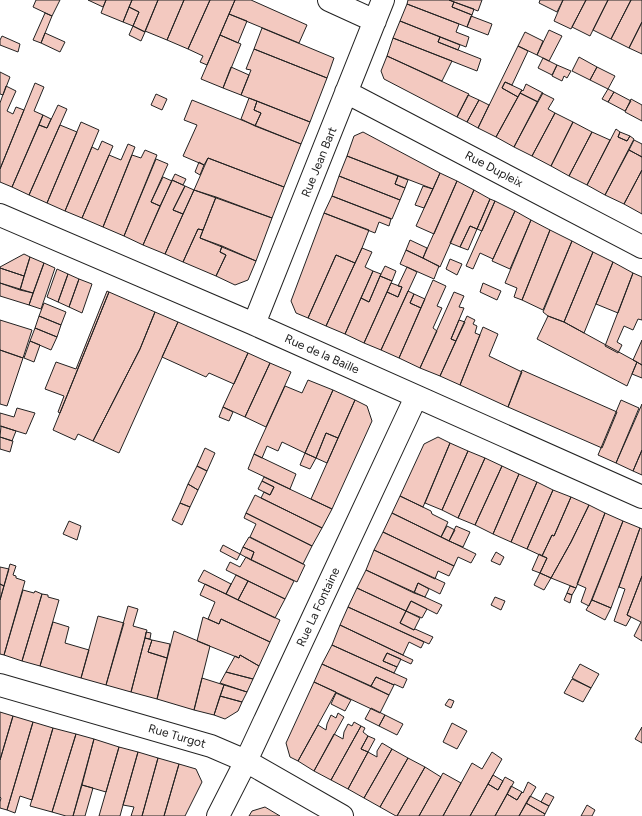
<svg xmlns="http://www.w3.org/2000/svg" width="642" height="816" font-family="Figtree,sans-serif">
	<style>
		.building { fill: #f3c9c0; stroke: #222 }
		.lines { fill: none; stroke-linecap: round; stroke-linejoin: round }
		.minor-casing { stroke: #222; stroke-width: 24 }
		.minor { stroke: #fff; stroke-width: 22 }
		.labels { text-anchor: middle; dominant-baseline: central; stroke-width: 3; stroke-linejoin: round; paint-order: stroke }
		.street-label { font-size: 12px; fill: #222; stroke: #fff }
	</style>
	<rect width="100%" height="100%" fill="#fff"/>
	<!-- building -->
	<path class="building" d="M36,0H60L52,16L33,7Z
		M88,0H106L103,7Z
		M106,0H132L123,22L101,13Z
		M132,0H158L145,32L133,26L139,12L129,7Z
		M158,0H184L167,40L145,31Z
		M184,0H210L188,49L167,40Z
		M210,0H235L207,65L200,62L203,56L188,49Z
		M235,0H251L307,25L299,43L229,14Z
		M408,0H449L454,2L452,7L472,15L467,27L407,4Z
		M449,0H482L478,11Z
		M540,0H563L557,12L539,3Z
		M563,0H586L571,29L554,21Z
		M586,0H608L590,36L572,27Z
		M608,0H631L611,39L593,30Z
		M631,0H642V22L629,48L611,39Z
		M454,2L474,9L472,15L452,7Z
		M407,4L459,24L456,32L469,37L466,47L400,21Z
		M129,7L139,12L133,26L123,22Z
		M45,13L52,16L41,43L33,40Z
		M229,14L247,21L238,43L220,35Z
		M471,16L492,24L488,35L467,27Z
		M400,21L440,37L438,42L481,59L477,71L393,38Z
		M642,22V54L629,48Z
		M133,26L145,32L141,41L129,35Z
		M262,28L334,58L327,78L254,49Z
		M549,30L562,36L549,61L537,55Z
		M525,32L543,41L537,55L518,46Z
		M45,33L65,42L60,52L41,43Z
		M220,35L241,44L223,88L201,79Z
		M2,36L20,44L18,52L0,45V40Z
		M440,37L460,45L458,50L438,42Z
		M393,38L452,61L442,81L387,56Z
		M518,46L528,51L512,85L505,82L502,88L518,97L496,137L478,128Z
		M254,49L327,78L310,122L241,95L251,70L246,69Z
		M387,56L469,94L457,117L384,79L381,71Z
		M579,57L597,67L590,80L572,71Z
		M543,58L557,65L552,75L538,68Z
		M557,65L571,71L567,78L564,76L562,81L552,76Z
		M231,67L249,75L241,95L223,88Z
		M597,67L615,76L608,89L590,80Z
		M0,72L10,77L3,95L0,94Z
		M505,82L522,90L518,97L502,88Z
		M35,83L44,87L34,111L43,115L12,187L0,182V169Z
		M526,84L543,93L538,102L520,93L522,90L523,91Z
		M6,86L16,91L7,111L13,114L16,107L24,110L0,169V103Z
		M608,89L614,92L608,102L602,99Z
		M614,92L631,101L625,111L608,102Z
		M520,93L538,102L514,147L496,137Z
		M542,93L554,99L548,109L555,113L532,156L514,147Z
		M156,94L167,99L162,110L151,105Z
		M468,95L479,100L467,122L457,117Z
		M249,98L257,101L254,110L261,113L255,126L241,119Z
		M631,99L642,105V121L625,112Z
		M192,100L301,144L284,187L208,158L204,165L183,156L197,125L184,120Z
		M479,100L489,105L478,128L467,122Z
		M257,101L310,122L301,144L255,126L261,113L254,110Z
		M58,105L67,109L29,195L12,187L39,125L47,128Z
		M555,113L573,122L551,166L532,156Z
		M43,115L51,119L47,128L39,125Z
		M81,122L99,130L65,211L47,203Z
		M573,122L592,132L569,176L551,166Z
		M60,125L77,132L47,203L29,195Z
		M616,129L620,132L618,137L627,141L630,136L634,139L605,195L587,185Z
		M363,132L440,173L433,189L347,156L354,136Z
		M592,132L610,140L587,185L569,176Z
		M620,132L630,136L627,141L618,137Z
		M634,140L642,144V157L629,150Z
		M102,141L113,146L82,218L65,211L92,147L98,150Z
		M128,144L135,147L103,227L82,218L109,155L121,160Z
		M145,150L157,155L124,236L103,227L132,155L141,158Z
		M629,150L642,157V170L624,204L605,195Z
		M347,156L398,176L395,184L405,188L400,200L339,176Z
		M208,158L284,187L272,218L194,190Z
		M156,159L168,164L151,202L160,206L143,245L124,236Z
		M199,162L204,165L200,175L195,172Z
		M642,170V214L624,204Z
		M440,173L457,181L434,234L416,226Z
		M175,174L186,179L183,185L172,180Z
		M339,176L400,200L392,219L332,196Z
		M398,176L408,180L405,188L395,184Z
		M163,177L172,181L160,206L151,202Z
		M172,180L185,186L173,210L183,214L165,254L143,245Z
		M457,181L474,190L440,267L423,258Z
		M185,186L194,190L183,214L173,210Z
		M423,186L433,189L424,208L415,205Z
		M194,190L216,197L203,230L198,229L183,262L165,254Z
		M474,190L490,199L477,229L470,226L460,247L450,243Z
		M332,196L391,219L389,226L379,222L375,233L324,213Z
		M216,197L272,218L256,261L200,238Z
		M490,199L495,201L482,231L477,229Z
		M495,201L515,211L493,259L480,253L473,269L466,266Z
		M515,211L531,220L510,269L492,261Z
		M324,213L369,230L362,248L355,263L336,255L308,318L296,313L291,301Z
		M531,220L550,230L522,300L514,297L517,288L505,283Z
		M470,226L477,229L468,250L460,247Z
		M198,229L203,230L200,238L222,246L220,252L226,255L216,276L183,262Z
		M550,230L572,241L543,310L522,300Z
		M410,240L427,248L423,258L406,250Z
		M572,241L593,252L564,322L548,316L543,312Z
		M222,246L256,261L248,280L235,285L216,276L226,255L220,252Z
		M362,248L372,252L365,267L373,271L345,334L326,326Z
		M406,250L439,266L434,279L400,264Z
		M593,252L613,262L584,333L564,322Z
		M24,254L30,257L24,276L0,268V267Z
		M336,255L355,263L326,326L308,318Z
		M30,257L44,263L33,293L20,290Z
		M450,259L462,264L457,275L446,269Z
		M613,262L633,273L618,313L596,304Z
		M44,263L55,268L41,309L29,305Z
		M385,266L396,271L392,281L380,276Z
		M407,267L417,272L381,350L364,343L387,292L398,297L402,287L398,286Z
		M0,268L24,276L20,290L0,283Z
		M57,269L68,274L58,302L47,297Z
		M373,271L381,274L369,302L361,298Z
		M633,273L642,277V320L638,319L633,330L624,326L617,342L622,345L618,353L605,346Z
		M68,274L79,279L69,307L58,302Z
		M380,276L392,281L364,343L345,334L361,298L369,302Z
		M79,279L92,284L82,313L69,307Z
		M433,280L446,286L437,306L442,308L433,328L437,331L420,368L399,358Z
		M0,283L33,293L29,305L0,296Z
		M391,283L402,287L398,297L387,292Z
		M483,283L501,291L497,300L480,292Z
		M107,291L109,292L60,413L58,412L64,396L45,389L56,362L76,369Z
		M408,291L414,294L410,303L421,308L399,358L381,350Z
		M109,292L155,312L140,349L93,441L78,434L75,440L53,430Z
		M454,292L464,296L459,307L464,308L451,339L456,341L440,376L420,368Z
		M414,294L425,299L421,308L410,303Z
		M44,303L66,312L61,325L39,316Z
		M155,312L178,322L119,453L93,441L140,349Z
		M39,316L61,325L57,337L35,328Z
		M467,316L475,320L473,324L477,326L475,333L480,335L460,385L440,376Z
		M548,316L564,322L637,362L627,386L537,339Z
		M0,320L32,330L23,358L0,350Z
		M459,320L465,322L456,341L451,339Z
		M178,322L248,353L234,384L209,373L206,377L162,357Z
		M483,327L498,334L489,356L522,372L508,407L460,385Z
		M35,328L57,337L51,350L30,341Z
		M642,340V365L633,360Z
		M30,341L40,345L34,362L24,358Z
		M0,350L23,358L7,406L0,404Z
		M248,353L270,363L245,417L223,407Z
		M637,362L642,365V378L632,374Z
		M270,363L291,372L266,427L245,417Z
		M522,370L617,412L602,448L508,407Z
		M308,380L333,390L305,453L282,442L278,451L267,446L262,458L254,454L285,386L302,393Z
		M333,390L355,400L338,438L326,433L316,458L305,453Z
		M355,400L367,406L372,421L332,509L311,499Z
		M621,400L639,408L616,463L598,455Z
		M642,404V450L633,471L616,463Z
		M223,407L233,412L229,421L219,417Z
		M17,408L35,413L26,434L0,426V413L14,417Z
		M1,426L16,431L12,441L0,437Z
		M326,433L338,438L327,463L316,458Z
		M0,437L13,441L10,452L0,449Z
		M438,437L450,443L423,507L400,496L424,444Z
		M450,443L468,451L442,510L425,503Z
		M205,448L215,453L207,471L197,466Z
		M642,450V475L633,471Z
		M468,451L485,458L458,518L442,510Z
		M305,453L316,458L310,469L300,465Z
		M254,454L296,474L290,489L248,469Z
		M485,458L502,466L475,525L458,518Z
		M197,466L207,471L198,490L188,484Z
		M502,466L519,474L493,534L475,525Z
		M519,474L537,482L511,542L493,534Z
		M264,477L332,509L322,528L261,498L264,492L270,495L274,487L262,481Z
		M262,481L274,487L270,495L258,489Z
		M537,482L553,490L527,549L511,542Z
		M188,484L198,490L190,507L180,503Z
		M553,490L571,497L554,536L552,535L542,556L527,549Z
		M255,495L322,528L312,546L246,513Z
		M400,496L431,511L432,514L448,522L441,537L392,513Z
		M571,497L589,505L571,542L551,578L540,573L547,558L542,556L552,535L554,536Z
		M180,503L190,507L182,525L172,520Z
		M589,505L605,513L576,588L551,578L571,542Z
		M246,513L312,546L303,564L250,537L256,524L244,518Z
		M392,513L476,554L471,563L458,557L454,566L383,532Z
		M605,513L623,521L589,606L581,602L586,588L577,584Z
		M69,521L81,526L77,540L63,534Z
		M623,521L640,528L611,608L592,600Z
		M447,526L455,530L449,541L441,537Z
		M456,526L470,532L463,547L449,541Z
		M640,528L642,529V576L627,615L631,617L626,626L614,621L625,589L619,587Z
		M383,532L454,566L449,576L438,571L435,579L374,550Z
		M249,537L305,565L297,582L251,560L254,552L243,547Z
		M223,545L240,554L237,560L220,551Z
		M243,547L254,552L251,560L240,554Z
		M374,550L445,583L440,594L418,583L414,593L366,570Z
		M496,552L504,557L500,565L491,561Z
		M539,554L547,558L540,573L532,570Z
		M246,557L294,581L285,599L226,570L230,562L240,567Z
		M10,564L16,566L13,575L16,576V578L25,581L4,655L0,654V600Z
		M0,567L9,569L4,586L0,584Z
		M204,570L231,584L226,594L198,581Z
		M366,570L442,605L437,614L411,601L406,611L357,588Z
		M540,573L551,578L544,590L534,585Z
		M236,575L248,581L238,600L226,594Z
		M642,576V641L634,636L641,622L627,615Z
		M248,581L285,599L275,618L238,600Z
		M418,583L429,589L425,597L414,593Z
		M0,584L4,586L0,600Z
		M205,584L280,620L270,642L221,619L219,624L208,619L215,602L200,595Z
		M570,586L576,588L572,595L567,593Z
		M357,588L406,611L400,623L414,630L415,629L433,637L429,644L348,607Z
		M23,590L34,593L35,591L42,594L22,661L4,655Z
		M567,593L572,595L570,603L564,600Z
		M42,594L48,595V597L59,600L40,666L22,661Z
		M495,597L505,601L501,610L491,605Z
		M592,600L611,608L605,620L586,610Z
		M411,601L427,609L422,618L406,611Z
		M128,606L138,609L133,626L147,630L131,692L106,685Z
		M348,607L424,642L421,648L409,642L403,655L340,625Z
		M406,611L420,618L414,630L400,623Z
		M98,616L124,623L106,685L81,678Z
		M203,617L219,624L221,619L270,642L259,666L240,655L239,658L197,641Z
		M53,622L69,627L65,643L89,650L81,678L40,666Z
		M340,625L413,660L411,664L387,653L383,661L397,667L394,673L332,645Z
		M174,631L210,646L194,710L157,699Z
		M146,632L151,633L150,639L145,638Z
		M145,638L152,640L148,652L167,658L157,699L131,692Z
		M152,640L170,644L167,658L148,652Z
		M332,645L407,679L403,688L394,684V685L376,677L371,686L322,664Z
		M387,653L401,659L397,667L383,661Z
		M240,655L259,666L253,679L226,672L235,656L239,658Z
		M322,664L389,695L380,713L314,682Z
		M580,664L599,674L591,688L572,678Z
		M226,672L253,679L247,692L220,683Z
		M376,677L394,685L389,695L371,686Z
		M202,678L224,685L214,715L194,710Z
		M572,679L591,688L583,702L564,693Z
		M314,682L336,692L298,761L290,757L286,743Z
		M224,685L247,692L242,702L220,696Z
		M336,693L351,700L345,711L331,704Z
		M220,696L242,702L238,711L225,719L214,715Z
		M449,699L454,701L451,708L445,705Z
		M371,708L385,715L379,726L365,719Z
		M0,712L13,716L0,760Z
		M338,713L344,717L314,771L298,761L318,725L326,730L327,724L331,715L336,718Z
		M385,715L403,724L397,735L379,726Z
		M13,716L33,722L7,810L0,808V802L1,798L0,797V760Z
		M33,722L53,728L32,800L20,796L15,813L7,810Z
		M354,722L361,726L331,780L314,771L334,734L343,739L344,732L348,724L352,726Z
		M452,723L467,731L457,749L443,742Z
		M361,726L365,728L363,732L368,736L361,749L368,752L348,789L331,780Z
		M642,727V743L635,739Z
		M53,728L76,734L52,812L30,806Z
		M76,734L94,739L73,816H66L52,812Z
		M368,736L375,739L368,752L361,749Z
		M94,739L119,747L106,792L82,785Z
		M382,743L392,749L364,798L348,789L368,752L377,757V751Z
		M119,747L138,752L123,805L120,816H99Z
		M392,749L408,758L380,807L364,798Z
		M138,752L158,758L142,816H131L134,807L123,805Z
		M492,752L502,759L470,816H443L472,763L482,769Z
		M158,758L179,764L164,816H142Z
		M408,758L425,767L397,816H396L380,807Z
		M179,764L196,769L202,782L185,816H164Z
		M425,767L441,777L419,816H397Z
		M443,773L461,783L443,816H419Z
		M493,775L503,781L498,790L488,784Z
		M505,777L514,782L495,816H470L488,784L498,790Z
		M528,782L536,787L519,816H495L507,794L517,800L522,792L523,793Z
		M82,785L93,788L85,816H73Z
		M511,786L522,792L517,800L507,794Z
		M546,793L554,797L549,806L541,802Z
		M530,796L549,806L545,814L526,803Z
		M526,803L545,814L544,816H519Z
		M587,805L595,810L592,816H581Z
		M265,807L280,816H249L252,811Z"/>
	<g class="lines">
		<!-- minor casing -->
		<g class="minor-casing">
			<path id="minor" d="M329,0L375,21
				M346,92L642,247
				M0,215L254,324L642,497
				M254,324L383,0
				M0,685L211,746L246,761L342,816
				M218,816L246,761L416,397"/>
		</g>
		<!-- minor -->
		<use href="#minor" class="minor"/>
	</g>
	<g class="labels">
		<!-- street labels -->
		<g class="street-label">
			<text transform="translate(319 162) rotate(-68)">Rue Jean Bart</text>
			<text transform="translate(494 169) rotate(28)">Rue Dupleix</text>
			<text transform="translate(322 354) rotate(24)">Rue de la Baille</text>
			<text transform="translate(318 607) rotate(-65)">Rue La Fontaine</text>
			<text transform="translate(177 736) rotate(16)">Rue Turgot</text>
		</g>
	</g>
</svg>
